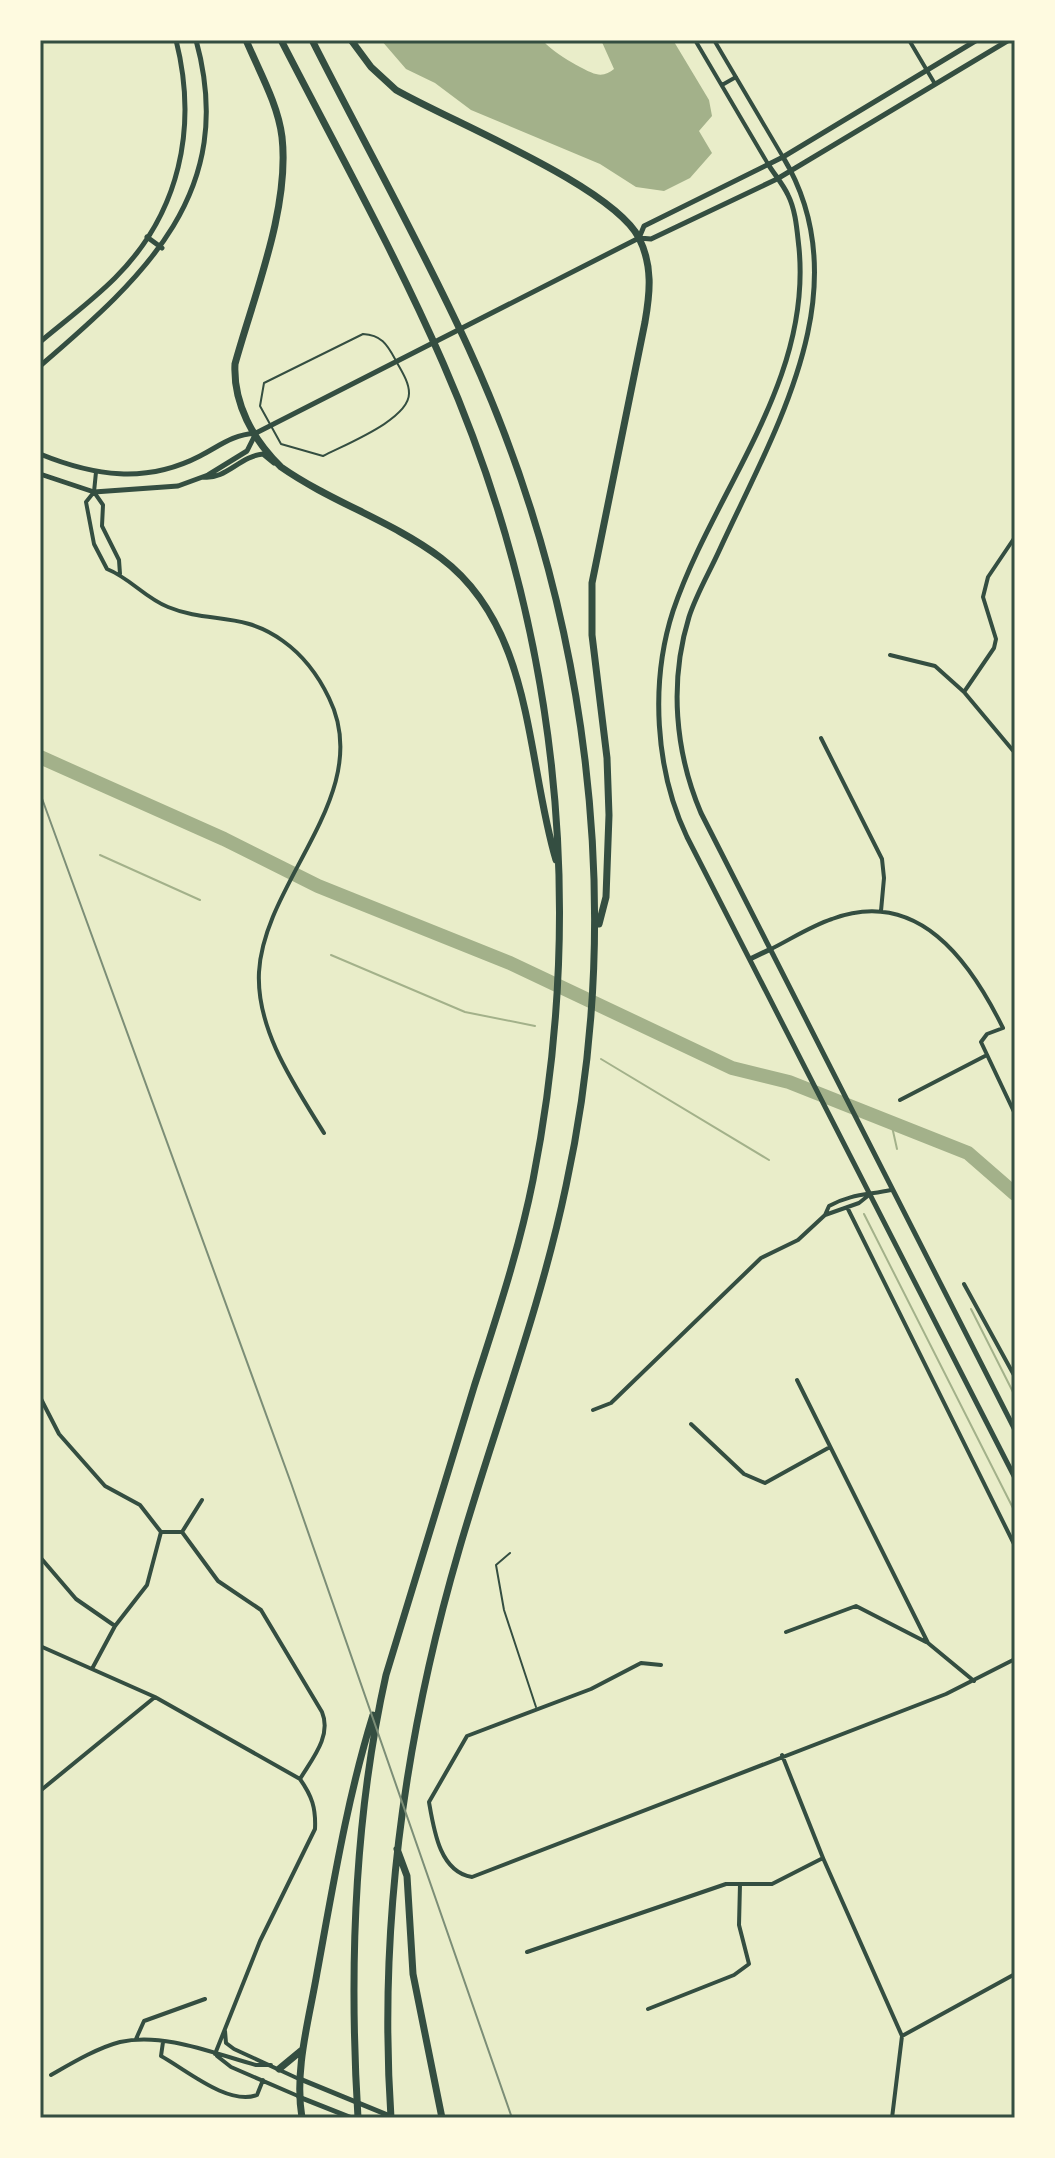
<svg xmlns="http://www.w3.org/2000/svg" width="1055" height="2158" font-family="'Nunito Sans',sans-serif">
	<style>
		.water { fill: #a3b18a }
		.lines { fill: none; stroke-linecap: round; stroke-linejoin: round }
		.stream { stroke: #a3b18a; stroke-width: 2 }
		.river { stroke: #a3b18a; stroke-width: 14 }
		.service { stroke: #344e41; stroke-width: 2 }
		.minor { stroke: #344e41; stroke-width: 4 }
		.tertiary { stroke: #344e41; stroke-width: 5 }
		.secondary { stroke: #344e41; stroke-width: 5 }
		.motorway { stroke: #344e41; stroke-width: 7 }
		.rail { stroke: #7c8e77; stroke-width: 2 }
		.neatline { fill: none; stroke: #344e41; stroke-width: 3 }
	</style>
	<rect width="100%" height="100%" fill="#e9edc9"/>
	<!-- water -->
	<path class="water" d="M381,40H543C547,49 586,72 596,74C603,76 609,73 614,69L601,40H673L709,100L712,116L699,131L712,153L690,178L664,191L636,187L600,164L471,110L435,83L406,69Z"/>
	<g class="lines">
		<!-- stream -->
		<path class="stream" d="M100,855L200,900
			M331,955L465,1012L535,1026
			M601,1059L769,1160
			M891,1122L897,1149
			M864,1214L1015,1512
			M971,1309L1015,1396"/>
		<!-- river -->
		<path class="river" d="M40,757L224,839L318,886L510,963L732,1068L789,1082L968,1153L1015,1194"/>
		<!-- service -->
		<path class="service" d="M363,334C381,335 387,344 395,359C400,369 409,381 409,393C410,419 346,444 323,456L281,444L260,406L264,383Z
			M510,1553L496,1565L504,1610L536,1707"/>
		<!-- minor -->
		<path class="minor" d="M695,40L768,164
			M714,40L783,157
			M909,40L935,84
			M722,85L736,77
			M96,472L94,492L86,502L94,544L107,569C130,578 145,598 168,607C209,624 242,611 283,641C304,656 318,675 329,698C376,793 264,880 259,972C256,1030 295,1086 324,1133
			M94,492L103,505L102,526L119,560L120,574
			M890,655L935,666L964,692L1015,753
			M964,692L994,648L996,639L983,597L988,577L1015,537
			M821,738L882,859L884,878L881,911
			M771,949C791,939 811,926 832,919C918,887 970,961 1003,1028L987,1034L981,1042L1015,1114
			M900,1100L985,1056
			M847,1207L1015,1546
			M825,1215L859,1203L869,1195
			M964,1284L1015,1377
			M797,1380L928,1643L974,1681
			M40,1397L59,1434L105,1486L140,1505L161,1532L147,1585L115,1626L93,1667
			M593,1410L611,1403L761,1258L798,1240L825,1215L829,1206C850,1194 868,1195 891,1190
			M691,1424L744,1474L765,1483L830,1447
			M161,1532H182L218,1581L261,1610L322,1712C332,1736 312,1759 300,1779
			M182,1532L202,1500
			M40,1557L76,1599L115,1626
			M786,1632L856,1606L926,1642
			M40,1646L155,1697L300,1779C312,1796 316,1808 315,1829L260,1941L215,2054
			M661,1665L641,1663L591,1689L467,1736L429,1802C434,1831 440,1872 472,1877L946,1694L1015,1659
			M782,1755L823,1858L902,2036L892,2118
			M40,1791L155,1697
			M527,1952L726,1884H772L823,1858
			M648,2009L734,1975L749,1964L739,1925L740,1884
			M225,2031L226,2043L234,2049L299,2079
			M902,2036L1015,1974
			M136,2039L144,2021L205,1999
			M163,2042L161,2056C185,2069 228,2106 257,2095L263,2080
			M217,2056L231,2067L298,2096
			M51,2075C72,2063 97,2048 120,2042C164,2032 215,2054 256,2065H271"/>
		<!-- tertiary -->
		<path class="tertiary" d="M147,237L162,248
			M40,342C65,321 92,301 115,278C180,213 198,127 176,40
			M40,366C145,276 238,192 196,40
			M40,454C94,476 146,484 200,456C221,445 232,435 256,433L247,451L208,475L178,486L94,492L40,474
			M203,477C226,480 240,456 263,454L274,463"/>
		<!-- secondary -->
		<path class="secondary" d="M783,157C862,288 775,429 719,551C709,573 696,595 689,617C669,682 675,752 701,813L1015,1430
			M768,164C774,174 783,184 788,195C796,211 797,231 799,248C812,383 714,490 673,611C650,682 655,770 687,837L1015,1478
			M639,238L644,226L783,157L977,40
			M256,433L639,238L651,239L777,179L1009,40
			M750,959L771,949
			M300,2079L395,2118
			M299,2097L352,2118"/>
		<!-- motorway -->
		<path class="motorway" d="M246,40C259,71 278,104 282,137C290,208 254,295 235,364C233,403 253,440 281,467C331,502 392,521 441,558C534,628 526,760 556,860
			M281,40C336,147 395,253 443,363C557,624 588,901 533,1180C519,1250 496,1319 474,1387C445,1483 415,1579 386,1675C354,1818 349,1972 358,2118
			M312,40C364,143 421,244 469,349C588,609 627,906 566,1186C540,1310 494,1429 459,1550C405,1735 378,1925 391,2118
			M351,40L371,67L396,90C452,122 612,186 639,238C653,266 650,293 645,322L592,583V635L607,758L609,815L606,897L599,924
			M397,1849L407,1876L413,1974L442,2118
			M279,2069L302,2050
			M302,2118C294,2070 309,2020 317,1973C333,1886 347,1799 373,1715"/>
		<!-- rail -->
		<path class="rail" d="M40,793L291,1483L512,2118"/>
	</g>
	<!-- border -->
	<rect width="1055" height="2158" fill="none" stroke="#fefae0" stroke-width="84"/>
	<rect x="42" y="42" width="971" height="2074" class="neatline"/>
</svg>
